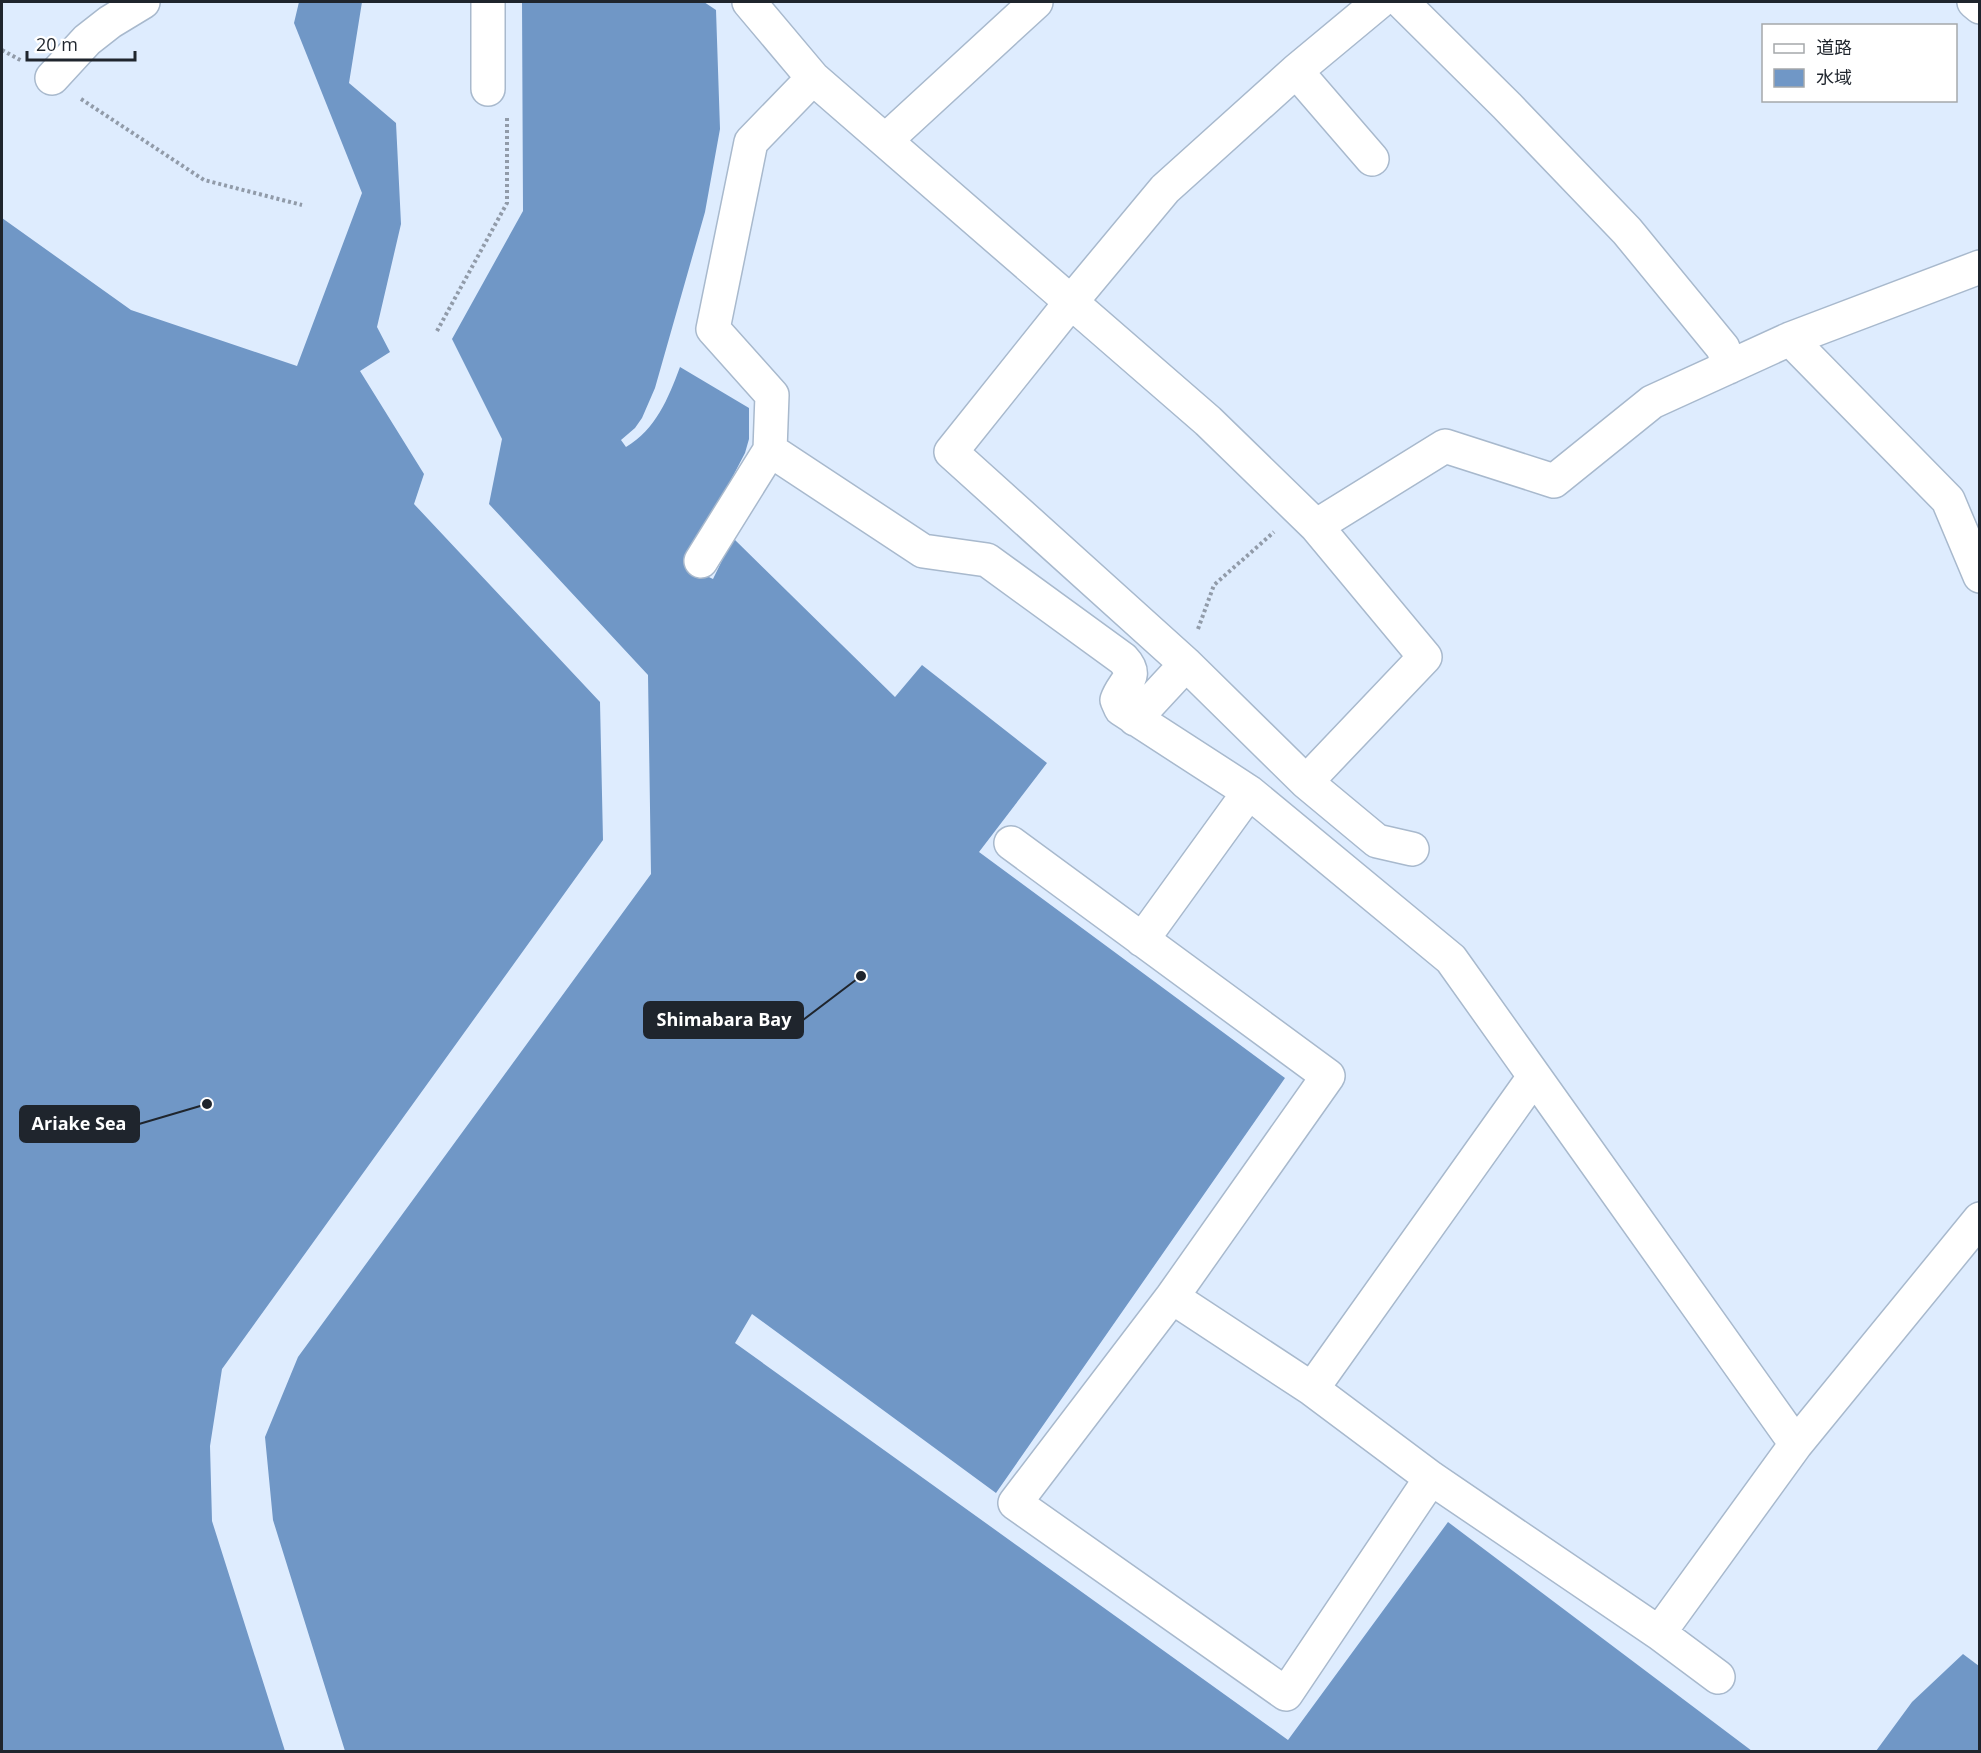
<svg xmlns="http://www.w3.org/2000/svg" width="1981" height="1753" font-family="'Open Sans','Noto Sans JP',sans-serif">
	<style>
		.water { fill: #7097c6 }
		.lines { fill: none; stroke-linecap: round; stroke-linejoin: round }
		.minor-casing { stroke: #a8b9cd; stroke-width: 36 }
		.path { stroke: #919ba9; stroke-width: 4; stroke-dasharray: 3 3; stroke-linecap: butt }
		.minor { stroke: #fff; stroke-width: 33 }
		.leader { fill: none; stroke: #1f252d; stroke-width: 2 }
		.callout-dot { fill: #1f252d; stroke: #fff; stroke-width: 2 }
		.callout { fill: #1f252d; stroke: #1f252d; stroke-width: 2 }
		.callout-label { font-size: 18px; text-anchor: middle; font-weight: bold; fill: #fff }
	</style>
	<rect width="100%" height="100%" fill="#deecfe"/>
	<!-- water -->
	<path class="water" d="M299,2H362L349,83L396,123L401,224L377,327L390,352L360,371L424,474L414,504L600,702L603,840L222,1369L210,1446L212,1521L285,1751H2V218L131,310L297,366L362,193L294,23Z
		M522,2H704L716,10L720,129L705,212L655,388L642,418L635,428L621,440L626,447C656,429 668,399 680,367L749,408V439L745,453L686,566L713,579L733,538L895,697L922,665L1047,763L979,852L1285,1078L996,1493L752,1314L735,1343L1288,1740L1448,1522L1752,1751H345L273,1520L265,1437L298,1357L651,874L648,675L489,504L502,439L452,339L523,211Z
		M1963,1654L1979,1666V1751H1876L1912,1702Z"/>
	<g class="lines">
		<!-- minor casing -->
		<g class="minor-casing">
			<path id="minor" d="M749,2L813,78L1208,421L1316,526L1425,657L1306,782
				M1379,2L1296,71L1165,189L1071,302L951,452L1186,664L1306,782L1377,841L1412,849
				M1402,2L1507,106L1627,231L1723,348L1729,367
				M1974,2L1980,7
				M1296,71L1372,159
				M52,78L87,40L110,22L143,2
				M813,78L751,142L713,329L772,395L770,450L923,551L987,560L1123,659C1140,677 1123,682 1117,700L1121,709L1249,792L1451,959L1796,1444L1980,1219
				M488,89V2
				M886,140L1036,2
				M1790,339L1948,500L1980,576
				M1316,526L1445,446L1554,481L1652,402L1790,339L1980,267
				M701,561L770,450
				M1135,719L1186,664
				M1011,843L1328,1076L1172,1297L1015,1503L1286,1694L1431,1478
				M1142,940L1249,792
				M1172,1297L1312,1389L1431,1478L1659,1633L1718,1677
				M1312,1389L1534,1077
				M1659,1633L1796,1444"/>
		</g>
		<!-- path -->
		<path class="path" d="M2,50L22,61
			M81,99L204,180L302,205
			M437,331L507,203V116
			M1198,629L1214,585L1274,532"/>
		<!-- minor -->
		<use href="#minor" class="minor"/>
	</g>
	<!-- callouts -->
	<path class="leader" d="M861 976L803 1020M207 1104L139 1124"/>
	<g class="callout-dot">
		<circle cx="861" cy="976" r="6"/>
		<circle cx="207" cy="1104" r="6"/>
	</g>
	<g class="callout">
		<rect x="644" y="1002" width="159" height="36" rx="6"/>
		<rect x="20" y="1106" width="119" height="36" rx="6"/>
	</g>
	<g class="callout-label">
		<text x="724" y="1026">Shimabara Bay</text>
		<text x="79" y="1130">Ariake Sea</text>
	</g>
	<!-- border -->
	<rect width="1981" height="1753" fill="none" stroke="#1f252d" stroke-width="6"/>
	<!-- legend -->
	<rect x="1762" y="24" width="195" height="78" fill="#ffffff" stroke="#a5a8ab" stroke-width="1.5"/>
	<rect x="1774" y="44" width="30" height="9" fill="#ffffff" stroke="#a5a8ab" stroke-width="1.5"/>
	<text x="1816" y="54" font-size="18" fill="#1f252d">道路</text>
	<rect x="1774" y="69" width="30" height="18" fill="#7097c6" stroke="#a5a8ab" stroke-width="1.5"/>
	<text x="1816" y="84" font-size="18" fill="#1f252d">水域</text>
	<!-- scale -->
	<path d="M27 51v9h108v-9" fill="none" stroke="#1f252d" stroke-width="3"/>
	<text x="36" y="51" font-size="18" fill="#1f252d" stroke="#ffffff" stroke-width="4.5" paint-order="stroke">20 m</text>
</svg>
